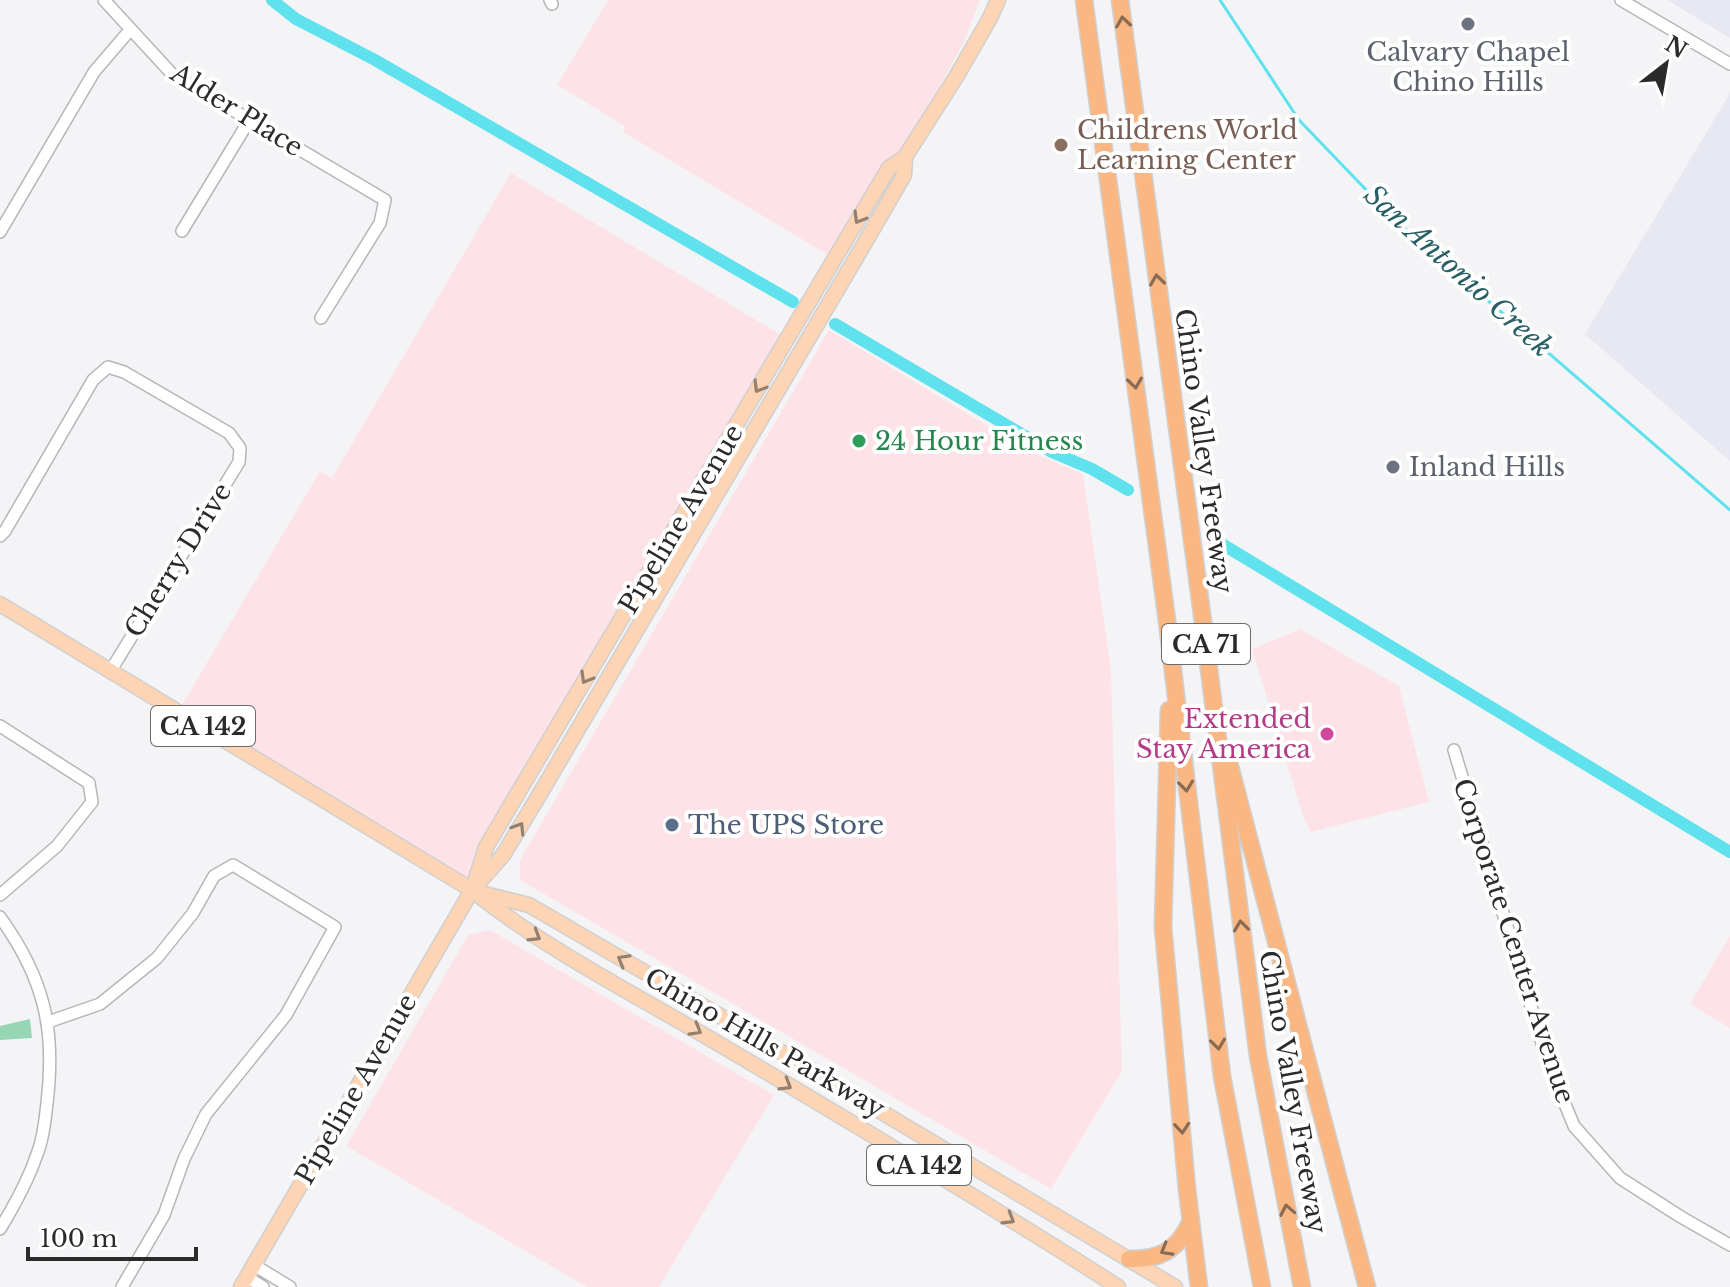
<svg xmlns="http://www.w3.org/2000/svg" width="1730" height="1287" font-family="'Libre Baskerville',serif">
	<style>
		.commercial { fill: #fde3e7 }
		.built { fill: #e7e8f2 }
		.green { fill: #96d6b4 }
		.lines { fill: none; stroke-linecap: round; stroke-linejoin: round }
		.stream { stroke: #5fe1ee; stroke-width: 3 }
		.canal { stroke: #5fe1ee; stroke-width: 12 }
		.minor-casing { stroke: #b6b6b8; stroke-width: 14 }
		.major-casing { stroke: #d0d0d1; stroke-width: 17 }
		.highway-casing { stroke: #d0d0d1; stroke-width: 19 }
		.minor { stroke: #fff; stroke-width: 11 }
		.major { stroke: #fdd4b4; stroke-width: 14 }
		.highway { stroke: #fbb782; stroke-width: 16 }
		.oneway { stroke: #896a53 }
		.oneway2 { stroke: #948070 }
		.worship-dot { fill: #6b7280; stroke: #fff; stroke-width: 3 }
		.education-dot { fill: #8d6e63; stroke: #fff; stroke-width: 3 }
		.leisure-dot { fill: #2e9e5b; stroke: #fff; stroke-width: 3 }
		.hotel-dot { fill: #d1479c; stroke: #fff; stroke-width: 3 }
		.service-dot { fill: #5c6f8a; stroke: #fff; stroke-width: 3 }
		.labels { text-anchor: middle; dominant-baseline: central; stroke-width: 8; stroke-linejoin: round; paint-order: stroke }
		.shield { fill: #fff; stroke: #6b6b6b; stroke-width: 2 }
		.shield-label { font-size: 24px; font-weight: bold; fill: #2b2b2c }
		.worship-label { font-size: 26px; fill: #5b616d; stroke: #fff }
		.street-label { font-size: 26px; fill: #2b2b2c; stroke: #fff }
		.education-label { font-size: 26px; fill: #785e54; stroke: #fff; text-anchor: start }
		.leisure-label { font-size: 26px; fill: #27864d; stroke: #fff; text-anchor: start }
		.hotel-label { font-size: 26px; fill: #b23c85; stroke: #fff; text-anchor: end }
		.service-label { font-size: 26px; fill: #4e5e75; stroke: #fff; text-anchor: start }
		.water-label { font-size: 28px; font-style: italic; fill: #296065; stroke: #fff }
	</style>
	<rect width="100%" height="100%" fill="#f4f4f6"/>
	<!-- commercial -->
	<path class="commercial" d="M608,0H980L964,42L899,160L840,262L623,132L625,126L557,85Z
		M511,173L791,341L471,883L182,705L320,471L332,478Z
		M829,330L1033,453L1083,474L1111,670L1122,1071L1051,1189L520,880V860Z
		M1300,629L1399,686L1429,802L1311,832L1303,816L1252,649Z
		M490,930L774,1095L659,1287H587L346,1146L468,935Z
		M1730,936V1028L1690,1004Z"/>
	<!-- built -->
	<path class="built" d="M1667,0H1730V38Z
		M1730,89V461L1585,334L1729,95Z"/>
	<!-- green -->
	<path class="green" d="M30,1019L32,1038L0,1040V1026Z"/>
	<g class="lines">
		<!-- stream -->
		<path class="stream" d="M1220,0L1299,120L1396,221L1730,510"/>
		<!-- canal -->
		<path class="canal" d="M272,0L296,19L375,60L793,302
			M835,324L1052,452L1092,469L1128,490
			M1217,541L1730,852"/>
		<!-- minor casing -->
		<g class="minor-casing">
			<path id="minor" d="M104,0L172,74L385,200L380,223L321,318
				M550,0L552,4
				M1621,0L1730,64
				M182,231L250,119
				M0,232L94,72L130,30
				M0,536L5,531L93,380L108,367L124,372L229,433L240,448L239,462L111,670
				M0,726L89,783L92,802L57,846L0,895
				M1454,750L1548,1063L1574,1126L1620,1178L1681,1217L1730,1245
				M0,917C44,978 56,1029 47,1103C45,1121 43,1140 36,1157C27,1183 14,1206 0,1229
				M48,1022L100,1004L157,958L193,913L214,876L233,865L335,927L286,1015L206,1114L184,1159L164,1215L122,1287
				M254,1265L290,1287
				M247,1277L263,1287"/>
		</g>
		<!-- major casing -->
		<g class="major-casing">
			<path id="major" d="M0,604L472,890C548,951 636,995 719,1044C853,1123 987,1203 1118,1287
				M474,885L486,847L838,253L889,168L905,157L956,77L990,18L998,0
				M480,893L529,905L739,1027L1175,1287
				M241,1287L472,890L503,855L538,797L863,246L904,175L905,157"/>
		</g>
		<!-- highway casing -->
		<g class="highway-casing">
			<path id="highway" d="M1084,0L1166,613L1222,1076L1262,1287
				M1120,0L1203,622L1258,1056L1302,1287
				M1169,710L1163,927L1187,1189L1199,1287
				M1228,759L1367,1287
				M1129,1259C1160,1260 1178,1250 1191,1221"/>
		</g>
		<!-- minor -->
		<use href="#minor" class="minor"/>
		<!-- major -->
		<use href="#major" class="major"/>
		<!-- highway -->
		<use href="#highway" class="highway"/>
	</g>
	<!-- one-way arrows -->
	<defs><path id="oneway-chevron" d="M-2-3.5L2.5 0L-2 3.5" fill="none" stroke-width="1.6" stroke-linecap="round" stroke-linejoin="round" transform="scale(2)"/></defs>
	<g class="oneway">
		<use href="#oneway-chevron" transform="translate(1123 22) rotate(-98)"/>
		<use href="#oneway-chevron" transform="translate(1157 280) rotate(-98)"/>
		<use href="#oneway-chevron" transform="translate(1135 383) rotate(82)"/>
		<use href="#oneway-chevron" transform="translate(1186 786) rotate(83)"/>
		<use href="#oneway-chevron" transform="translate(1241 926) rotate(-97)"/>
		<use href="#oneway-chevron" transform="translate(1218 1044) rotate(83)"/>
		<use href="#oneway-chevron" transform="translate(1182 1128) rotate(85)"/>
		<use href="#oneway-chevron" transform="translate(1287 1210) rotate(-101)"/>
		<use href="#oneway-chevron" transform="translate(1166 1250) rotate(150)"/>
	</g>
	<g class="oneway2">
		<use href="#oneway-chevron" transform="translate(859 218) rotate(121)"/>
		<use href="#oneway-chevron" transform="translate(759 387) rotate(121)"/>
		<use href="#oneway-chevron" transform="translate(586 678) rotate(120)"/>
		<use href="#oneway-chevron" transform="translate(519 828) rotate(-58)"/>
		<use href="#oneway-chevron" transform="translate(535 936) rotate(32)"/>
		<use href="#oneway-chevron" transform="translate(623 960) rotate(-150)"/>
		<use href="#oneway-chevron" transform="translate(696 1030) rotate(30)"/>
		<use href="#oneway-chevron" transform="translate(786 1085) rotate(31)"/>
		<use href="#oneway-chevron" transform="translate(1009 1219) rotate(31)"/>
	</g>
	<!-- markers -->
	<g class="worship-dot">
		<circle cx="1468" cy="24" r="8"/>
		<circle cx="1393" cy="467" r="8"/>
	</g>
	<circle class="education-dot" cx="1061" cy="145" r="8"/>
	<circle class="leisure-dot" cx="859" cy="441" r="8"/>
	<circle class="hotel-dot" cx="1327" cy="734" r="8"/>
	<circle class="service-dot" cx="672" cy="825" r="8"/>
	<g class="labels">
		<!-- shield labels -->
		<g class="shield">
			<rect x="1162" y="624" width="88" height="40" rx="6"/>
			<rect x="151" y="706" width="104" height="40" rx="6"/>
			<rect x="867" y="1145" width="104" height="40" rx="6"/>
		</g>
		<g class="shield-label">
			<text x="1206" y="644">CA 71</text>
			<text x="203" y="726">CA 142</text>
			<text x="919" y="1165">CA 142</text>
		</g>
		<!-- worship labels -->
		<g class="worship-label">
			<text x="1468" y="52">Calvary Chapel<tspan x="1468" dy="30">Chino Hills</tspan></text>
			<text x="1409" y="467" text-anchor="start">Inland Hills</text>
		</g>
		<!-- street labels -->
		<g class="street-label">
			<text transform="translate(237 110) rotate(32)">Alder Place</text>
			<text transform="translate(1204 451) rotate(82)">Chino Valley Freeway</text>
			<text transform="translate(681 519) rotate(-59)">Pipeline Avenue</text>
			<text transform="translate(178 560) rotate(-58)">Cherry Drive</text>
			<text transform="translate(1514 941) rotate(72)">Corporate Center Avenue</text>
			<text transform="translate(765 1043) rotate(30)">Chino Hills Parkway</text>
			<text transform="translate(356 1089) rotate(-60)">Pipeline Avenue</text>
			<text transform="translate(1293 1092) rotate(80)">Chino Valley Freeway</text>
		</g>
		<!-- education labels -->
		<g class="education-label">
			<text x="1077" y="130">Childrens World<tspan x="1077" dy="30">Learning Center</tspan></text>
		</g>
		<!-- leisure labels -->
		<g class="leisure-label">
			<text x="875" y="441">24 Hour Fitness</text>
		</g>
		<!-- hotel labels -->
		<g class="hotel-label">
			<text x="1311" y="719">Extended<tspan x="1311" dy="30">Stay America</tspan></text>
		</g>
		<!-- service labels -->
		<g class="service-label">
			<text x="688" y="825">The UPS Store</text>
		</g>
		<!-- water labels -->
		<g class="water-label">
			<text transform="translate(1458 271) rotate(42)">San Antonio Creek</text>
		</g>
	</g>
	<!-- north arrow -->
	<g transform="translate(1666 64) rotate(31)" stroke="#ffffff" stroke-width="6" paint-order="stroke">
	<path d="M0-6L14 30L0 20L-14 30Z" fill="#2b2b2c"/>
	<text y="-12" font-size="22" font-weight="bold" text-anchor="middle" fill="#2b2b2c">N</text>
	</g>
	<!-- scale -->
	<path d="M28 1247v12h168v-12" fill="none" stroke="#2b2b2c" stroke-width="4"/>
	<text x="40" y="1247" font-size="24" fill="#2b2b2c" stroke="#ffffff" stroke-width="6" paint-order="stroke">100 m</text>
</svg>
